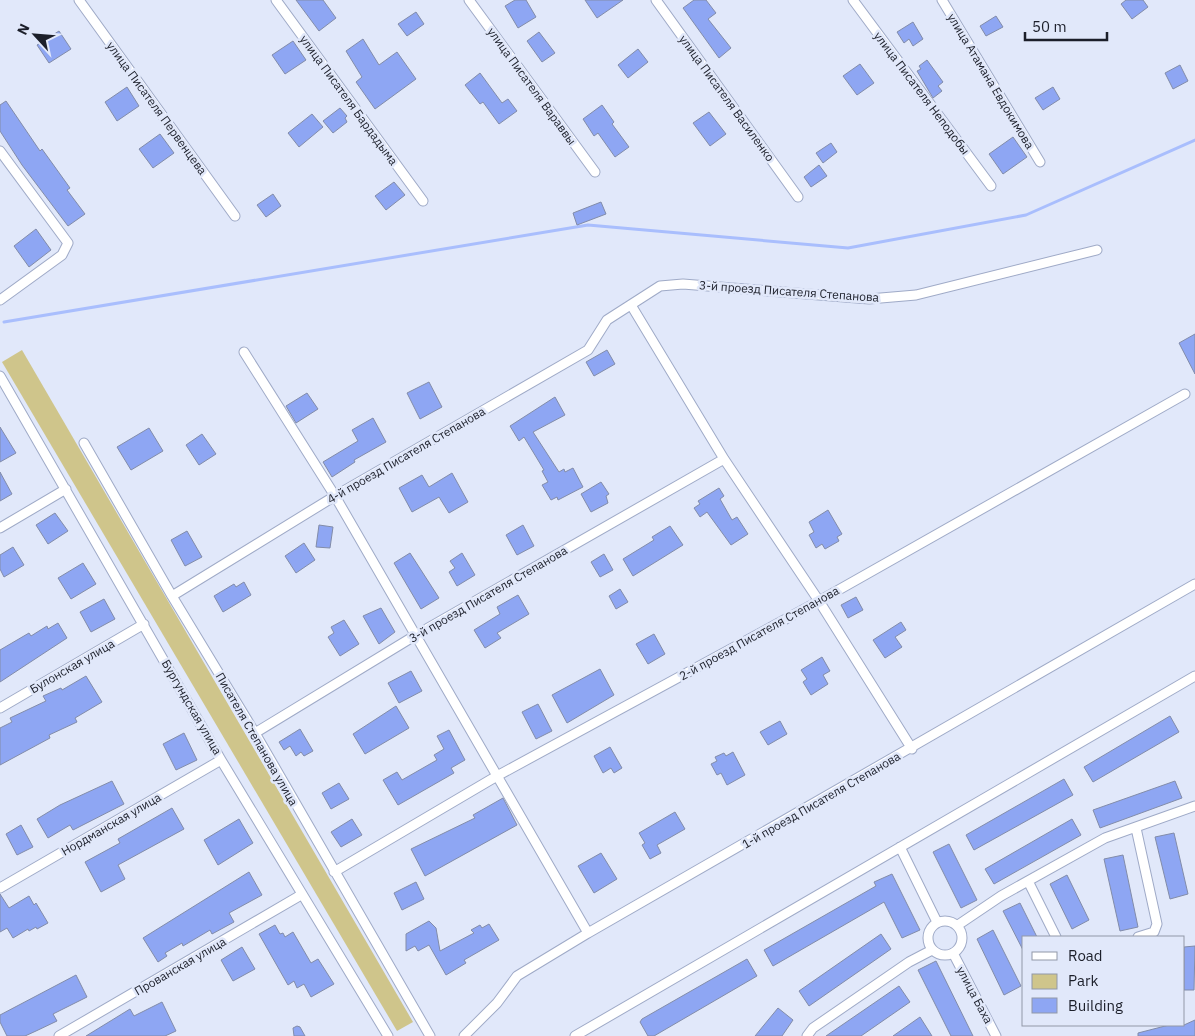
<svg xmlns="http://www.w3.org/2000/svg" width="1195" height="1036" font-family="'IBM Plex Sans',sans-serif">
	<style>
		.green { fill: #cfc58b }
		.lines { fill: none; stroke-linecap: round; stroke-linejoin: round }
		.stream { stroke: #a9befd; stroke-width: 3 }
		.building { fill: #8ea6f3; stroke: #828ca9 }
		.minor-casing { stroke: #9faac7; stroke-width: 11 }
		.minor { stroke: #fff; stroke-width: 9 }
		.labels { text-anchor: middle; dominant-baseline: central; stroke-width: 5; stroke-linejoin: round; paint-order: stroke }
		.street-label { font-size: 12px; fill: #1c1f2a; stroke: #e1e8fa }
	</style>
	<rect width="100%" height="100%" fill="#e1e8fa"/>
	<!-- green -->
	<path class="green" d="M22,350L413,1022L397,1031L2,362Z"/>
	<g class="lines">
		<!-- stream -->
		<path class="stream" d="M4,322L588,225L848,248L1026,215L1195,140"/>
	</g>
	<!-- building -->
	<path class="building" d="M296,0H323L336,18L319,31Z
		M515,0H526L536,17L518,28L505,6Z
		M585,0H623L597,18Z
		M694,0H706L716,13L708,19L731,48L719,58L683,8Z
		M1126,0H1143L1148,7L1132,19L1121,4Z
		M416,12L424,24L407,36L398,24Z
		M996,16L1003,27L986,36L980,26Z
		M913,22L923,39L913,46L909,39L904,43L897,32Z
		M59,31L71,49L49,63L37,45Z
		M539,32L555,53L542,62L527,41Z
		M363,39L379,65L397,52L416,79L375,109L356,82L362,77L346,51Z
		M293,41L306,60L285,74L272,55Z
		M638,49L648,62L628,78L618,65Z
		M927,60L943,82L938,86L942,91L933,98L917,71L921,69L919,66Z
		M860,64L874,83L857,95L843,76Z
		M1180,65L1188,81L1173,89L1165,73Z
		M480,73L502,103L508,99L517,111L499,124L483,102L480,104L465,85Z
		M127,87L139,106L117,121L105,102Z
		M1053,87L1060,99L1043,110L1035,98Z
		M6,101L40,151L42,149L70,188L67,190L85,214L68,226L22,165L0,131V105Z
		M602,105L614,122L612,124L629,147L615,157L598,133L594,136L583,119Z
		M340,108L347,116L345,118L347,122L333,133L323,121Z
		M709,112L726,134L710,146L693,123Z
		M312,114L323,127L299,147L288,133Z
		M160,134L174,153L153,168L139,149Z
		M1013,137L1027,157L1003,174L989,154Z
		M831,143L837,152L823,163L816,153Z
		M819,165L827,176L811,187L804,177Z
		M394,182L405,195L386,210L375,196Z
		M273,194L281,206L266,217L257,205Z
		M601,202L606,214L577,225L573,213Z
		M36,229L51,250L29,267L14,246Z
		M1195,334V374L1179,343Z
		M607,350L615,364L594,376L586,362Z
		M429,382L442,407L420,419L407,393Z
		M307,393L318,409L296,423L286,406Z
		M555,397L565,415L533,432L559,472L564,469L565,472L573,468L583,487L558,500L557,497L551,500L542,485L548,482L542,471L544,470L524,437L519,441L510,426Z
		M373,418L386,442L354,460L355,462L332,477L323,462L358,441L352,430Z
		M0,427L16,453L0,462Z
		M149,428L163,451L131,470L117,447Z
		M202,434L216,454L199,465L186,445Z
		M0,472L12,494L0,501Z
		M452,473L468,502L449,513L439,497L412,512L399,488L422,475L429,487Z
		M601,482L609,494L606,496L608,503L591,512L581,494Z
		M719,488L724,496L720,499L732,520L737,517L748,534L731,545L707,512L700,517L694,508L700,504L698,501Z
		M828,510L842,534L837,537L839,541L825,549L822,544L816,548L809,535L814,532L809,522Z
		M55,513L68,531L48,544L36,525Z
		M319,525L333,527L330,548L316,547Z
		M523,525L534,546L517,555L506,535Z
		M670,526L683,545L633,576L623,559L654,540L652,537Z
		M187,531L202,557L185,566L171,540Z
		M304,543L315,560L296,573L285,556Z
		M13,547L24,565L4,577L0,569V555Z
		M410,553L439,598L421,609L394,563Z
		M462,553L475,575L457,586L449,572L455,568L450,561Z
		M604,554L613,570L600,577L591,562Z
		M83,563L96,584L71,599L58,578Z
		M244,582L251,595L223,612L214,596L234,584L236,587Z
		M620,589L628,602L616,609L609,596Z
		M518,595L529,614L497,633L501,638L485,648L474,630L500,614L497,607Z
		M856,597L863,610L848,618L841,605Z
		M104,599L115,619L91,632L80,612Z
		M381,608L395,632L379,644L363,616Z
		M344,620L359,644L340,656L328,637L334,633L331,627Z
		M901,622L906,630L895,637L902,647L885,658L873,640Z
		M58,623L67,638L0,682V650L29,633L31,636L47,626L48,629Z
		M654,634L665,654L648,664L636,644Z
		M822,657L830,671L823,675L828,684L811,695L803,682L807,679L801,670Z
		M600,669L614,695L567,723L552,695Z
		M411,671L422,691L399,703L388,683Z
		M86,676L102,702L75,718L77,722L49,735L50,738L0,765V728L12,722L10,718L46,701L43,696L61,688L62,690Z
		M538,704L552,731L536,739L522,712Z
		M396,706L409,728L365,754L353,734Z
		M1170,716L1179,732L1093,782L1084,767Z
		M780,721L787,734L768,745L760,732Z
		M300,729L313,751L304,756L301,752L296,756L290,746L284,750L279,742Z
		M449,730L465,760L451,768L454,773L398,805L383,780L397,772L402,780L437,760L434,755L444,749L437,736Z
		M184,733L197,760L176,770L163,744Z
		M610,747L622,768L614,773L611,768L603,773L594,756Z
		M733,752L745,775L727,785L721,773L717,775L711,764L717,761L715,757L724,753L726,756Z
		M1064,779L1073,795L974,850L966,835Z
		M112,781L124,804L73,830L70,825L48,838L37,819L60,805Z
		M1175,781L1182,798L1100,828L1093,810Z
		M339,783L349,799L331,809L322,793Z
		M503,798L517,825L425,876L411,849L475,818L473,815Z
		M172,808L184,829L118,865L125,879L101,892L85,862L120,843L118,839Z
		M675,812L685,829L657,845L661,853L650,859L642,845L645,843L639,833Z
		M239,819L253,843L218,865L204,840Z
		M352,819L362,835L341,847L331,832Z
		M1072,819L1081,835L994,884L985,869Z
		M21,825L33,847L17,855L6,834Z
		M1174,833L1188,894L1170,899L1155,837Z
		M949,844L977,900L961,908L933,852Z
		M601,853L617,879L594,893L578,866Z
		M1123,855L1138,927L1120,931L1104,859Z
		M249,872L262,895L229,913L234,922L212,934L210,930L183,946L182,943L165,953L167,956L158,962L143,938Z
		M892,874L920,930L902,938L884,902L773,966L764,950L876,886L874,882Z
		M1067,875L1089,920L1072,929L1050,884Z
		M416,882L424,899L402,910L394,893Z
		M0,894L9,908L29,896L34,905L36,903L48,923L37,929L36,927L29,931L28,929L13,938L7,928L0,932Z
		M1020,903L1037,937H1024V952L1003,911Z
		M429,921L436,928L440,951L474,933L471,930L480,925L482,928L489,924L499,940L464,960L466,963L446,975L429,945L418,951L415,946L406,951V934Z
		M275,925L280,934L283,933L285,937L293,932L311,963L318,959L334,984L311,997L304,984L297,988L294,981L288,985L259,934Z
		M993,930L1021,986L1004,995L977,939Z
		M881,934L891,949L809,1006L799,991Z
		M1195,946L1194,990H1184V947Z
		M242,947L255,969L233,981L221,960Z
		M747,959L757,976L654,1036H648L640,1022L642,1019Z
		M936,961L973,1036H951L918,970Z
		M76,975L87,997L53,1014L57,1021L36,1031L25,1036H7L0,1022V1015Z
		M899,986L910,1002L861,1036H826Z
		M162,1002L176,1031L165,1036H86L130,1009L134,1016Z
		M778,1008L793,1020L782,1036H755Z
		M920,1017L932,1036H893Z
		M1195,1020V1036H1138V1033L1169,1025H1184Z
		M297,1026L300,1027L305,1036H294L293,1028Z"/>
	<g class="lines">
		<!-- minor casing -->
		<g class="minor-casing">
			<path id="minor" d="M79,0L235,216
				M276,0L423,201
				M469,0L595,172
				M656,0L798,197
				M853,0L991,186
				M942,0L1040,162
				M0,151L68,243L62,255L0,300
				M631,305L724,459L819,601L912,749
				M244,352L335,496L588,933
				M0,376L221,760L388,1036
				M84,443L172,596L255,733L430,1036
				M0,528L66,489
				M172,596L335,496L588,350L607,320L660,286L683,284L869,299L916,295L1097,250
				M0,708L144,624
				M255,733L416,635L724,459
				M1136,828L1157,924L1154,932L1138,937
				M900,847L937,922
				M334,872L497,776L819,601L1185,394
				M1028,881L1056,937
				M0,888L221,760
				M928 938a17 17 0 1 1 34 0a17 17 0 1 1-34 0Z
				M958,925L1001,896L1105,838L1195,806
				M953,953L996,1036
				M59,1036L301,895
				M464,1036L497,1003L517,976L588,933L1195,584
				M575,1036L1195,676
				M807,1036L813,1028L909,962L932,950"/>
		</g>
		<!-- minor -->
		<use href="#minor" class="minor"/>
	</g>
	<g class="labels">
		<!-- street labels -->
		<g class="street-label">
			<text transform="translate(991 81) rotate(59)">улица Атамана Евдокимова</text>
			<text transform="translate(532 86) rotate(54)">улица Писателя Вараввы</text>
			<text transform="translate(922 93) rotate(53)">улица Писателя Неподобы</text>
			<text transform="translate(727 98) rotate(54)">улица Писателя Василенко</text>
			<text transform="translate(349 100) rotate(54)">улица Писателя Бардадыма</text>
			<text transform="translate(157 108) rotate(54)">улица Писателя Первенцева</text>
			<text transform="translate(789 291) rotate(4)">3-й проезд Писателя Степанова</text>
			<text transform="translate(406 455) rotate(-30)">4-й проезд Писателя Степанова</text>
			<text transform="translate(488 594) rotate(-30)">3-й проезд Писателя Степанова</text>
			<text transform="translate(759 633) rotate(-29)">2-й проезд Писателя Степанова</text>
			<text transform="translate(72 666) rotate(-30)">Булонская улица</text>
			<text transform="translate(192 707) rotate(60)">Бургундская улица</text>
			<text transform="translate(257 739) rotate(60)">Писателя Степанова улица</text>
			<text transform="translate(821 800) rotate(-30)">1-й проезд Писателя Степанова</text>
			<text transform="translate(111 824) rotate(-30)">Нордманская улица</text>
			<text transform="translate(180 966) rotate(-30)">Прованская улица</text>
			<text transform="translate(975 995) rotate(62)">улица Баха</text>
		</g>
	</g>
	<!-- legend -->
	<rect x="1022" y="936" width="162" height="90" fill="#e1e8fa" stroke="#9298a7"/>
	<rect x="1032" y="952" width="25" height="8" fill="#ffffff" stroke="#9298a7"/>
	<text x="1068" y="961" font-size="15" fill="#1c1f2a">Road</text>
	<rect x="1032" y="974" width="25" height="15" fill="#cfc58b" stroke="#9298a7"/>
	<text x="1068" y="986" font-size="15" fill="#1c1f2a">Park</text>
	<rect x="1032" y="998" width="25" height="15" fill="#8ea6f3" stroke="#9298a7"/>
	<text x="1068" y="1011" font-size="15" fill="#1c1f2a">Building</text>
	<!-- north arrow -->
	<g transform="translate(35 35) rotate(296)" stroke="#e1e8fa" stroke-width="4" paint-order="stroke">
	<path d="M0-4L9 19L0 12L-9 19Z" fill="#1c1f2a"/>
	<text y="-8" font-size="14" font-weight="bold" text-anchor="middle" fill="#1c1f2a">N</text>
	</g>
	<!-- scale -->
	<path d="M1025 32v8h82v-8" fill="none" stroke="#1c1f2a" stroke-width="2.5"/>
	<text x="1032" y="32" font-size="15" fill="#1c1f2a" stroke="#e1e8fa" stroke-width="4" paint-order="stroke">50 m</text>
</svg>
